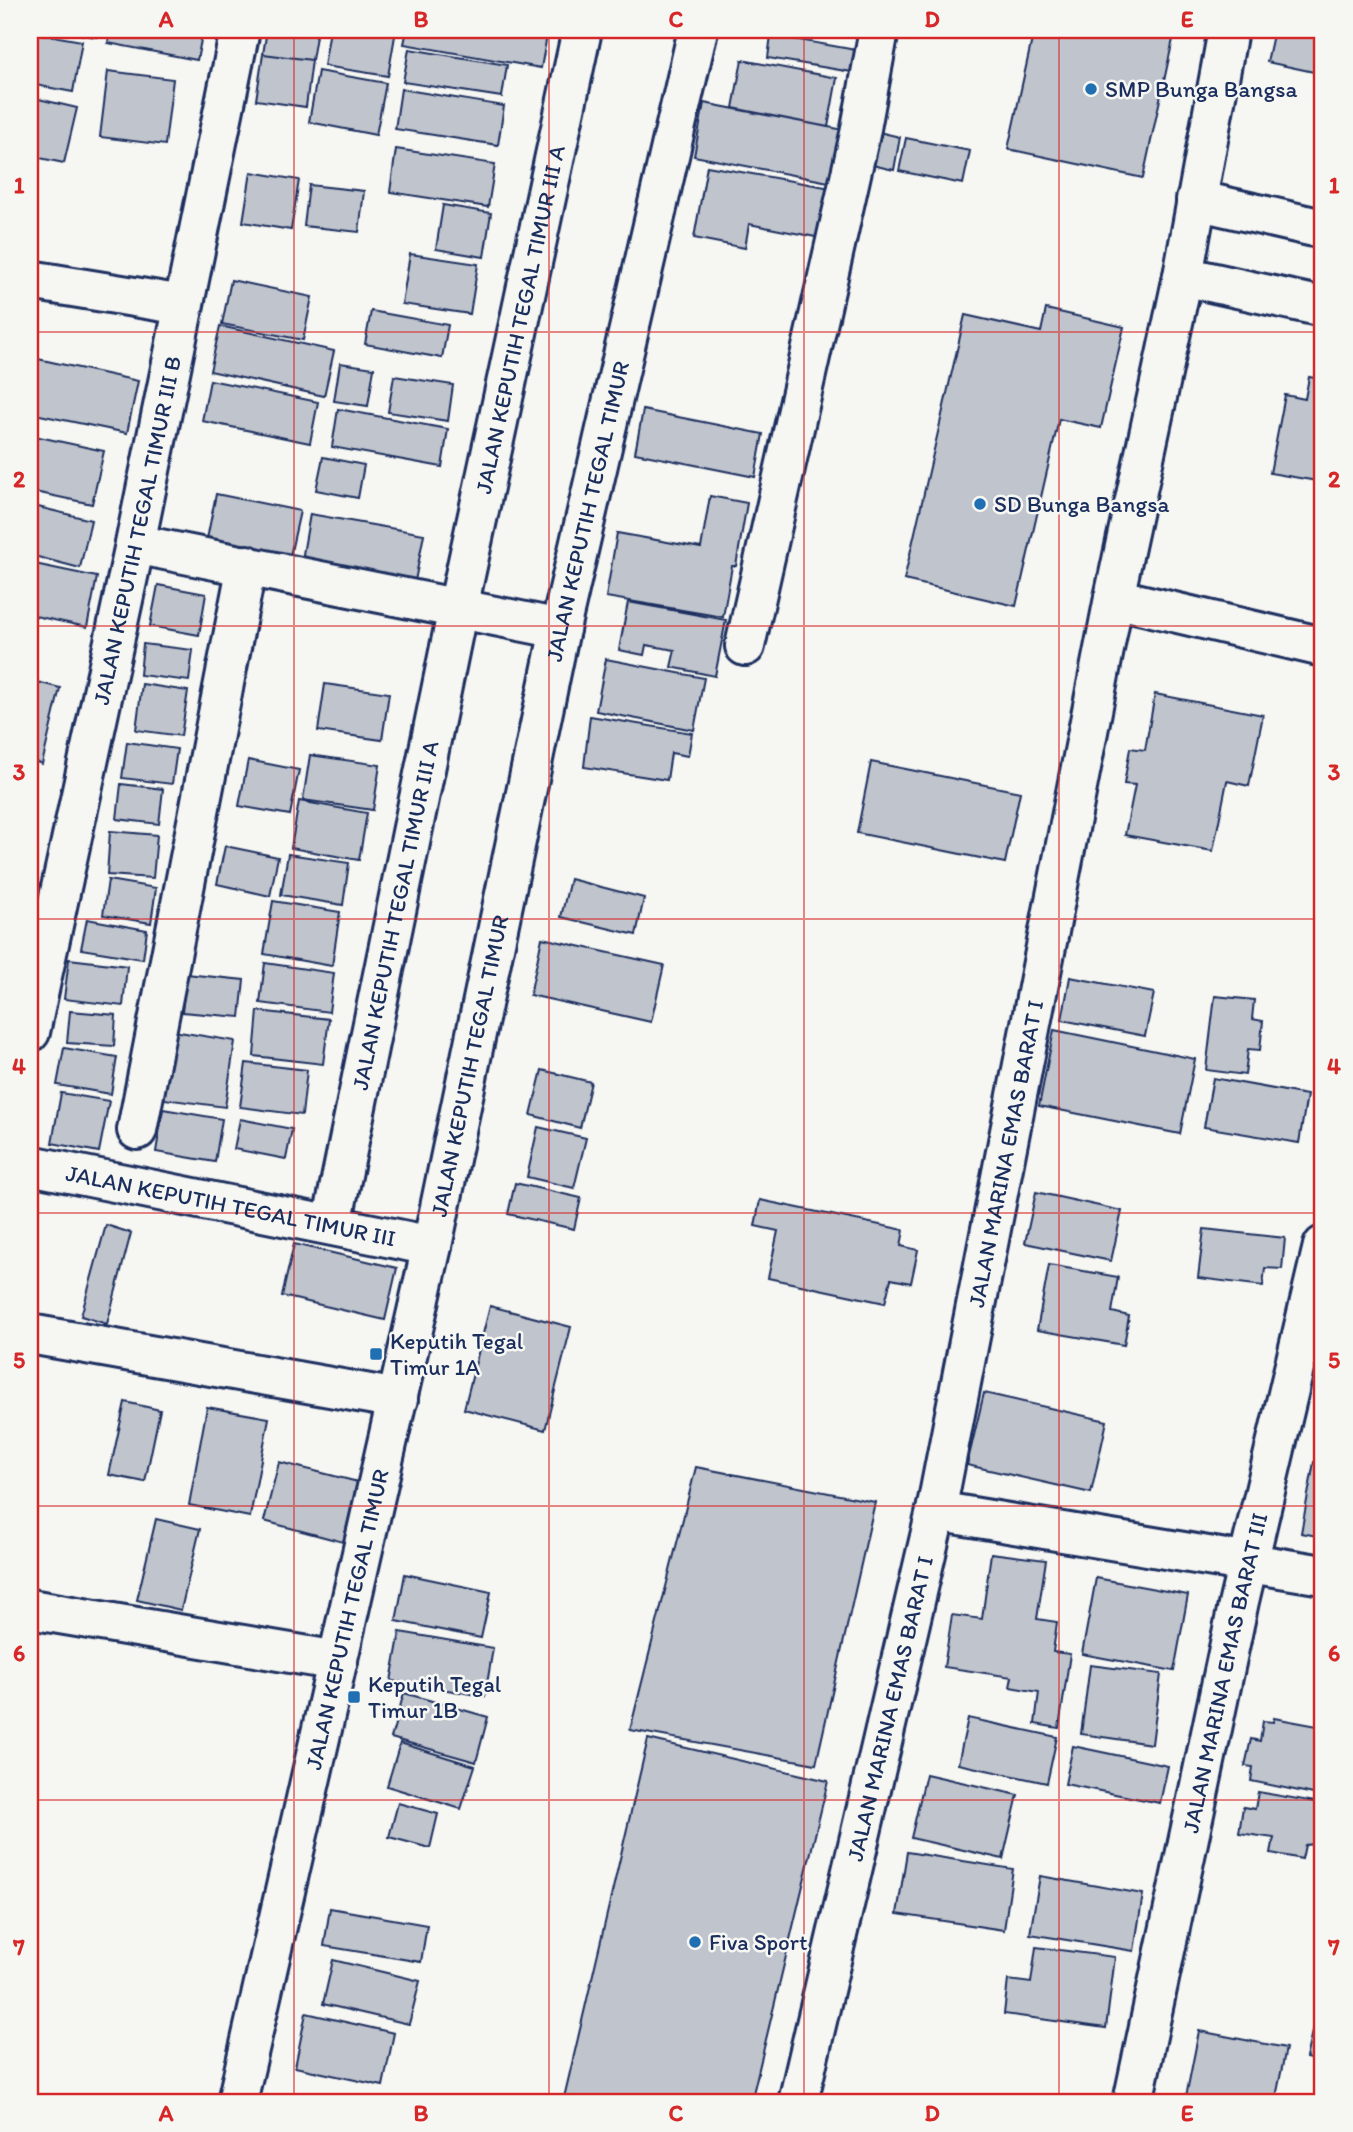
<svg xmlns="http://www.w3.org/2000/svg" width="1353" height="2132" font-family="Itim,sans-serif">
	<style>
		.building { fill: #c0c4cd; stroke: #1b2f5e; stroke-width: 2 }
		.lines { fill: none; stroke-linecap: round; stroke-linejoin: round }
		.minor-casing { stroke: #1b2f5e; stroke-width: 44 }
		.minor { stroke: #f6f6f2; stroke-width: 38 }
		.grid { fill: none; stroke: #d62828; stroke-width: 2; stroke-opacity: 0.55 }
		.poi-dot { fill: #1f6fb2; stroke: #f6f6f2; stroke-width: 2.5 }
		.labels { text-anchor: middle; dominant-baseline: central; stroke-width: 5; stroke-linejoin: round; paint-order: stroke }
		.poi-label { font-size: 23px; fill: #1b2f5e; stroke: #f6f6f2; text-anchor: start }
		.street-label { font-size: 23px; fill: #1b2f5e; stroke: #f6f6f2 }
		.neatline { fill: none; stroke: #d62828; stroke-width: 2.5 }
		.grid-label { font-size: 23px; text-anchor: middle; font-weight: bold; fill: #d62828 }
	</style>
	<rect width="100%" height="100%" fill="#f6f6f2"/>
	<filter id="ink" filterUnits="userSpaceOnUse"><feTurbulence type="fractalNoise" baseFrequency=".0143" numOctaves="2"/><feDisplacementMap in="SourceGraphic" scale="14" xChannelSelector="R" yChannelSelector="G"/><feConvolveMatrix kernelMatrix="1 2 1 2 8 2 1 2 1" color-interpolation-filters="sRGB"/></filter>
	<g filter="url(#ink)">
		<!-- building -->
		<path class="building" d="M58,30H98L96,37Z
			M110,30H177L202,35L197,60L108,43Z
			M267,30H317L312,60L263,54Z
			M330,30H396L388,76L324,66Z
			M407,30H548L541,68L404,44Z
			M1034,30H1175L1143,178L1008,149Z
			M1274,30H1323V74L1267,62Z
			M30,32L82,41L73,92L30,84Z
			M771,35L856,50L852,72L768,58Z
			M409,49L507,65L502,97L403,82Z
			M263,54L312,60L306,107L256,100Z
			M742,60L837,78L828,127L733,108Z
			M108,71L173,79L165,145L100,137Z
			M318,71L386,83L376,135L309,122Z
			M401,89L504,106L498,145L395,129Z
			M30,97L77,108L64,163L30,156Z
			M704,103L844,130L834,183L694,156Z
			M870,130L900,137L894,170L863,163Z
			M906,138L970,151L963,184L899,171Z
			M1323,146V187L1316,186Z
			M396,149L495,164L488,207L390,192Z
			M707,166L831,188L821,238L749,224L745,248L694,238Z
			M251,172L299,180L291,230L243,222Z
			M309,185L364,191L359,232L304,226Z
			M443,205L491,213L484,257L436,249Z
			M410,254L478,264L470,314L402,304Z
			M231,280L312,297L303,340L222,324Z
			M1046,309L1124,327L1101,428L1059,419L1016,606L904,580L965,315L1041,332Z
			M371,311L448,325L442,358L365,344Z
			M220,326L334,351L324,396L210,371Z
			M38,359L138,381L127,433L30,413Z
			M340,363L374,368L368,406L334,401Z
			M394,376L453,385L448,421L388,412Z
			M1309,377L1323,379V482L1270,473L1285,395L1305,399Z
			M210,380L318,402L310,443L202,421Z
			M338,409L448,429L442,467L332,447Z
			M643,410L763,434L755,477L635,453Z
			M30,435L104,451L92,504L30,491Z
			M323,457L364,465L358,498L316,490Z
			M216,494L300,511L290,556L207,539Z
			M710,496L747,503L736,566H732L723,617L606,597L617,533L701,548Z
			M30,505L91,520L80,568L30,555Z
			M310,514L424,534L415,581L302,560Z
			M30,563L97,577L87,627L30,615Z
			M158,585L206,594L199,635L150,626Z
			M628,602L726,620L715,676L671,667L675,650L646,645L644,655L619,650Z
			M143,644L193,650L189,681L140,675Z
			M606,659L704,678L694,730L596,711Z
			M30,680L60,688L42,764L30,760Z
			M142,684L188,691L181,736L136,730Z
			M325,684L389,693L382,740L318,731Z
			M1155,694L1263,715L1249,786L1227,781L1213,851L1125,835L1135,785L1124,784L1130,748L1145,750Z
			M590,716L692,733L688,756L671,753L667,780L584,767Z
			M127,742L177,749L172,784L122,778Z
			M310,755L380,765L373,810L303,800Z
			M248,760L299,770L290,815L239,806Z
			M871,762L1020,792L1005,863L857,833Z
			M121,784L163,789L159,824L117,819Z
			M299,801L367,813L359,860L291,848Z
			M110,831L157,835L153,878L107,875Z
			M225,846L278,857L270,896L217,884Z
			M288,854L349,863L343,905L281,895Z
			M570,879L644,898L636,935L561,917Z
			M108,880L156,888L151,923L103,915Z
			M273,901L340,912L332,966L264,954Z
			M87,919L147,930L143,959L81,949Z
			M542,938L664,965L651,1022L530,995Z
			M69,959L127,966L123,1006L64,999Z
			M265,963L334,973L329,1012L260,1003Z
			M186,974L244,980L240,1017L182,1012Z
			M1070,977L1154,993L1145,1036L1062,1020Z
			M1215,996L1254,1000L1252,1019L1263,1021L1260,1050L1248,1049L1245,1075L1206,1070Z
			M70,1011L116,1015L114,1046L67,1043Z
			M258,1011L329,1019L323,1064L254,1056Z
			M1054,1030L1195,1059L1180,1134L1039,1106Z
			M173,1031L235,1041L225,1107L164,1099Z
			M64,1048L117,1057L111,1094L57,1085Z
			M246,1063L307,1070L302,1115L240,1107Z
			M542,1070L591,1082L580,1128L531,1115Z
			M1213,1078L1307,1095L1299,1143L1204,1127Z
			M61,1093L109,1101L99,1152L52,1143Z
			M163,1109L222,1119L215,1162L156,1152Z
			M240,1119L292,1129L286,1159L234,1149Z
			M538,1127L586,1138L574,1188L527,1177Z
			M515,1183L581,1198L574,1229L508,1214Z
			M1036,1192L1122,1211L1111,1261L1025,1243Z
			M760,1200L904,1230L901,1246L918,1250L911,1283L891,1279L885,1303L768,1278L778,1231L755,1226Z
			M106,1225L131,1233L107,1324L81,1316Z
			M1204,1229L1285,1238L1282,1269L1265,1268L1263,1286L1198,1278Z
			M294,1244L397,1268L385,1320L282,1296Z
			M1049,1265L1118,1277L1112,1312L1129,1316L1124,1345L1037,1330Z
			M490,1306L571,1327L545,1430L464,1409Z
			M984,1393L1107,1421L1091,1493L967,1465Z
			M125,1402L160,1410L145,1482L109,1475Z
			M207,1407L269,1418L250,1517L189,1505Z
			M279,1462L358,1482L343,1542L264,1521Z
			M1314,1462L1323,1464V1537L1301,1533Z
			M696,1467L875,1502L816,1764L630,1730Z
			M30,1478L36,1479L30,1517Z
			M156,1519L200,1529L181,1610L137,1600Z
			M991,1553L1046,1560L1037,1619L1057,1622L1053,1652L1070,1654L1059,1728L1035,1724L1039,1692L1010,1687L1012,1677L944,1667L952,1615L982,1619Z
			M405,1574L491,1592L481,1638L396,1621Z
			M1096,1578L1188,1595L1174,1671L1082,1654Z
			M400,1632L493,1648L485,1696L391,1681Z
			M1090,1665L1161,1674L1152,1744L1081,1734Z
			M404,1693L488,1717L476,1762L391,1738Z
			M968,1718L1057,1737L1047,1783L958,1764Z
			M1274,1718L1323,1727V1796L1251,1781L1253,1767L1245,1766L1251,1739L1260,1741L1263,1721L1273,1722Z
			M648,1739L828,1781L751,2102H563Z
			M400,1743L475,1766L461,1809L387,1786Z
			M1073,1746L1168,1766L1160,1803L1065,1784Z
			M926,1774L1018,1795L1003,1859L911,1838Z
			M1258,1792L1321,1803L1318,1823L1323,1824V1843L1305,1845L1302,1859L1271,1853L1274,1838L1239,1833L1243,1807L1255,1809Z
			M398,1803L438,1814L430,1848L389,1837Z
			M907,1852L1013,1869L1004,1930L897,1914Z
			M1040,1876L1143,1894L1134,1951L1030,1934Z
			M330,1908L427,1925L421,1962L324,1946Z
			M1036,1947L1115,1957L1106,2028L1004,2014L1008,1980L1031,1983Z
			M333,1960L420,1981L409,2024L323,2004Z
			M306,2013L394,2033L383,2086L295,2067Z
			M1316,2014L1323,2016V2062L1306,2058Z
			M1199,2031L1286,2048L1275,2102H1185Z"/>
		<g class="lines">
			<!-- minor casing -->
			<g class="minor-casing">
				<g id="minor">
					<path d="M1196,200L1323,229"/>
					<path d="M1183,276L1323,307"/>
					<path d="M30,280L183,305"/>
					<path d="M135,544L560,629"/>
					<path d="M1114,598L1323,647"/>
					<path d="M745,646L860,134L879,30"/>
					<path id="s1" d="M30,1032L135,544L240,30"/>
					<path d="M137,1130L247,565"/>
					<path id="s2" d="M30,1165L432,1246"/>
					<path id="s3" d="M332,1224L458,608L582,30"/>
					<path d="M30,1334L398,1399"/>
					<path d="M936,1511L1323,1575"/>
					<path d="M30,1609L338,1661"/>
					<path id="s4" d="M237,2102L432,1246L560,629L698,30"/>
					<path id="s5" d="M798,2102L936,1511L1114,598L1183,276L1228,30"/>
					<path id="s6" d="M1133,2102L1239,1601L1323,1246"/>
				</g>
			</g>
			<!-- minor -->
			<use href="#minor" class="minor"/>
		</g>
	</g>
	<!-- grid -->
	<path class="grid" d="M294,30V2102M549,30V2102M804,30V2102M1059,30V2102M30,332H1323M30,626H1323M30,919H1323M30,1213H1323M30,1506H1323M30,1800H1323"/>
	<!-- markers -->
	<g class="poi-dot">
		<circle cx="1091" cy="89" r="7"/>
		<circle cx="980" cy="504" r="7"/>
		<rect x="369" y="1347" width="14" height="14" rx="3.5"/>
		<rect x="347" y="1690" width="14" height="14" rx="3.5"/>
		<circle cx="695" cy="1942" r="7"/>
	</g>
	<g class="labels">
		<!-- poi labels -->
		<g class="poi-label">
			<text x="1105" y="89">SMP Bunga Bangsa</text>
			<text x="994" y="504">SD Bunga Bangsa</text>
			<text x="390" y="1341">Keputih Tegal<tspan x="390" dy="26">Timur 1A</tspan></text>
			<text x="368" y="1684">Keputih Tegal<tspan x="368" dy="26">Timur 1B</tspan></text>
			<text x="709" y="1942">Fiva Sport</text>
		</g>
		<!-- street labels -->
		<g class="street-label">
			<text stroke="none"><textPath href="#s3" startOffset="924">JALAN KEPUTIH TEGAL TIMUR III A</textPath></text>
			<text stroke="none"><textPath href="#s4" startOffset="1629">JALAN KEPUTIH TEGAL TIMUR</textPath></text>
			<text stroke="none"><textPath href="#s1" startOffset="513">JALAN KEPUTIH TEGAL TIMUR III B</textPath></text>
			<text stroke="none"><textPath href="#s3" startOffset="315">JALAN KEPUTIH TEGAL TIMUR III A</textPath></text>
			<text stroke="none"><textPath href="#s4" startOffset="1062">JALAN KEPUTIH TEGAL TIMUR</textPath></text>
			<text stroke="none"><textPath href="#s5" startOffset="971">JALAN MARINA EMAS BARAT I</textPath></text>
			<text stroke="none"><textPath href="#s2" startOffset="205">JALAN KEPUTIH TEGAL TIMUR III</textPath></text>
			<text stroke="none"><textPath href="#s4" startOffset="495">JALAN KEPUTIH TEGAL TIMUR</textPath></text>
			<text stroke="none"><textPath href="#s6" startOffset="439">JALAN MARINA EMAS BARAT III</textPath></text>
			<text stroke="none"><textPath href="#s5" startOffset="404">JALAN MARINA EMAS BARAT I</textPath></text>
		</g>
	</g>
	<!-- margin -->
	<rect width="1353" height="2132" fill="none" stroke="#f6f6f2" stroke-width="77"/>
	<rect x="38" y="38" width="1276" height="2056" class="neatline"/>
	<g class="grid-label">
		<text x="166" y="27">A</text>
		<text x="421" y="27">B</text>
		<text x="676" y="27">C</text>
		<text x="932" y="27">D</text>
		<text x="1187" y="27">E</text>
		<text x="19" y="193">1</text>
		<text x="1334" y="193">1</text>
		<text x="19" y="487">2</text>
		<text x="1334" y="487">2</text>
		<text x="19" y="780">3</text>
		<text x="1334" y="780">3</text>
		<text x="19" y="1074">4</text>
		<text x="1334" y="1074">4</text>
		<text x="19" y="1368">5</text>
		<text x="1334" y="1368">5</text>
		<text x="19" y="1661">6</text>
		<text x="1334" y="1661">6</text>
		<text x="19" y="1955">7</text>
		<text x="1334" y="1955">7</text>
		<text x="166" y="2121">A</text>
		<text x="421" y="2121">B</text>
		<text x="676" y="2121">C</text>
		<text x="932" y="2121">D</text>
		<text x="1187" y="2121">E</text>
	</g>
</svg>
